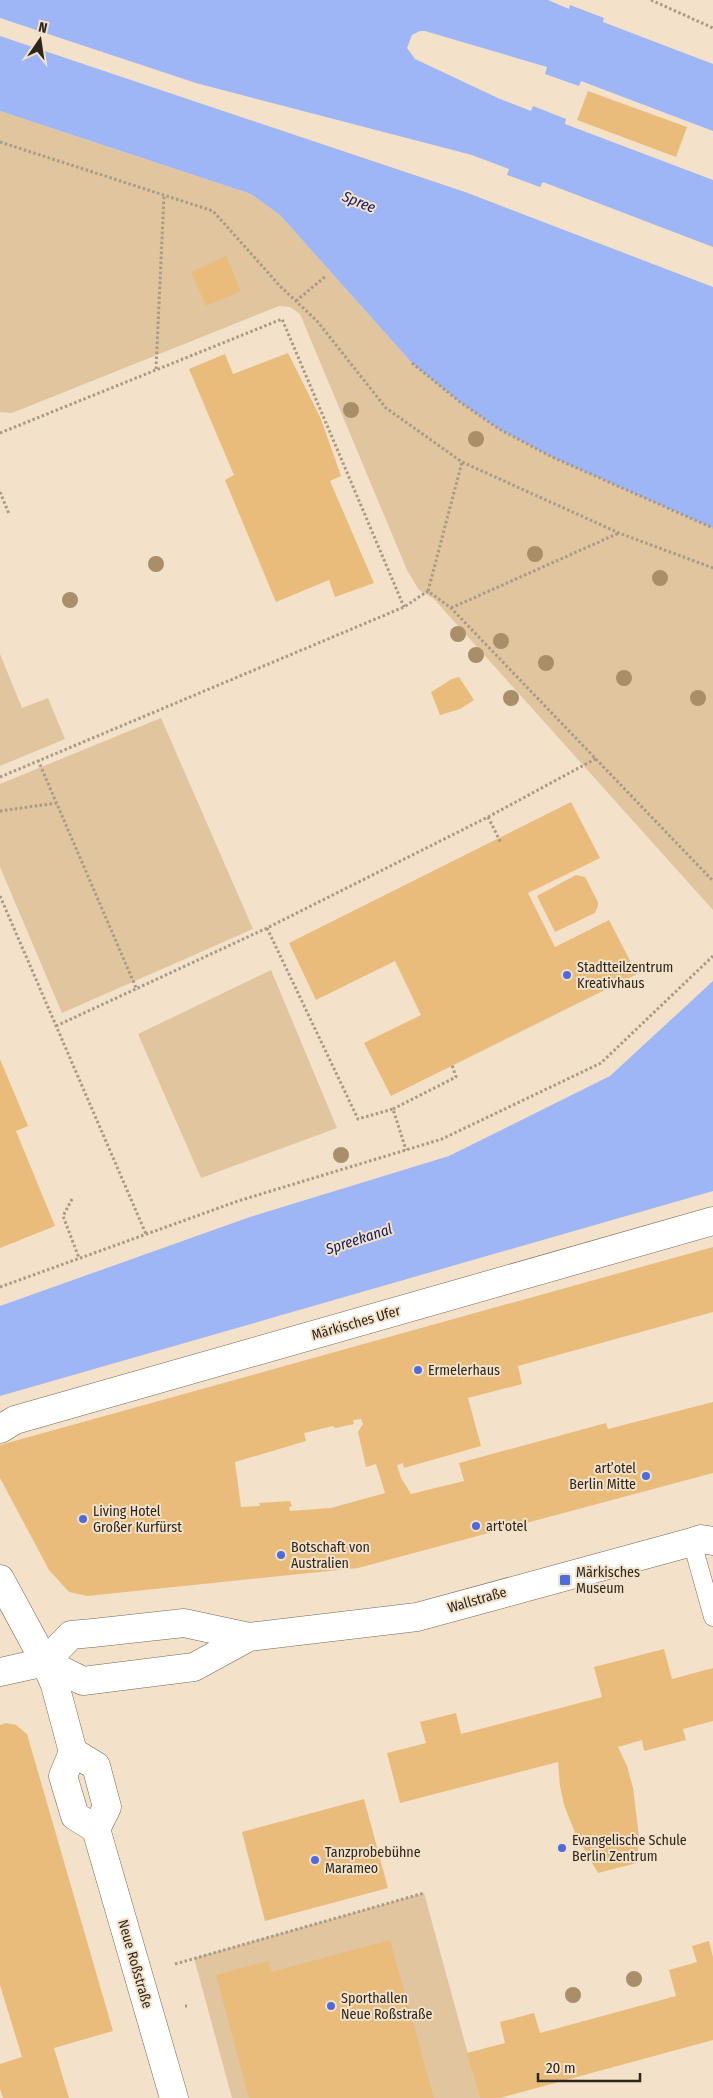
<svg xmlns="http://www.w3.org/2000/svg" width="713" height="2098" font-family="'Fira Sans Condensed',sans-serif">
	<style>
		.green { fill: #e0c59f }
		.water { fill: #9eb5f6 }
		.building { fill: #e9bc7b; fill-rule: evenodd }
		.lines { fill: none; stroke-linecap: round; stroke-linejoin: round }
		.service-casing { stroke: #776751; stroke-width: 19 }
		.minor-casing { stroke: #776751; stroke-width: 29 }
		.tertiary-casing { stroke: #776751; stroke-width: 29 }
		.path { stroke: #a89a88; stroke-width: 3; stroke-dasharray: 2.5 2.5; stroke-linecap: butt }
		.service { stroke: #fff; stroke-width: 18 }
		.minor { stroke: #fff; stroke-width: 28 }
		.tertiary { stroke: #fff; stroke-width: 28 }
		.tree { fill: #a88e69 }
		.poi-dot { fill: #4d6bdf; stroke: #f3e1c9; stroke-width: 2 }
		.labels { text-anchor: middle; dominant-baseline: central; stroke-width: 4; stroke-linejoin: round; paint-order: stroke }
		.poi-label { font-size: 14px; fill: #2d261d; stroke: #f3e1c9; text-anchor: start }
		.street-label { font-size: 14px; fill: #2d261d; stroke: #f3e1c9 }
		.water-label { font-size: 15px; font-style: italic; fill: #142069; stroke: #f3e1c9 }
	</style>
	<rect width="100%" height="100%" fill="#f3e1c9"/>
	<!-- green -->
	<path class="green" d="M0,111L251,194L280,215L412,363L460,402L499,429L552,457L713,528V910L434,599L419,590L407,570L300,314L290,307L279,306L12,413L0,412Z
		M0,654L22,708L48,698L65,739L0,766Z
		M161,718L253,929L62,1013L0,867V784Z
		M271,970L337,1128L201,1178L138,1034Z
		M424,1893L480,2098H232L194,1958Z"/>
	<!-- water -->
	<path class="water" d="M0,0H548L569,9L570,5L604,18L603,22L713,64V131L581,81L579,86L545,74L547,67L425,31H420L412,35L407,48L415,59L500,99L531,111L533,106L566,119L565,124L713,180V247L543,182L540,187L507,175L509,169L472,155L196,83L0,18Z
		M0,36L465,192L713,287V528L552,457L499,429L460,402L412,363L280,215L251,194L0,111Z
		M713,981V1191L0,1396V1306L250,1217L449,1156L610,1076Z"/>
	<!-- building -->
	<path class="building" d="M588,91L687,127L676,157L577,120Z
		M226,256L241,291L206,306L191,272Z
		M288,353L321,419L341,476L330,481L374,583L335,597L329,580L276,602L225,480L234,475L189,369L225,354L233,374Z
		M459,677L474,700L460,709L440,715L431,692L452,679Z
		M571,802L600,858L528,893L555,947L609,920L637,974L391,1096L364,1043L421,1015L395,961L316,1000L289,943Z
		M576,875L585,877L598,902V906L595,913L555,932L537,896Z
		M0,1059L28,1126L16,1131L55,1226L0,1248Z
		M713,1247V1312L518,1366L522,1384L468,1398L481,1446L404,1468L403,1463L397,1465L401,1478L411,1494L464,1481L459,1463L606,1423L608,1429L713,1402V1473L358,1568L87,1596L69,1592L49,1570L0,1478V1445ZM361,1419L363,1424L358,1432L366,1467L376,1464L385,1493L331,1508L290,1511L289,1507L292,1506L290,1501L259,1503L260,1506L241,1507L235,1462L306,1441L304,1433L333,1426L335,1428L354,1424L353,1420Z
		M664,1649L672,1679L713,1668V1721L683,1729L686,1740L644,1751L642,1740L618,1747L627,1766L633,1788L639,1837L637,1863L598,1873L576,1835L564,1805L560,1786L558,1762L400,1803L387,1753L426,1743L420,1722L456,1713L461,1734L602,1697L594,1667Z
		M6,1723L16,1725L27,1734L113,2031L54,2048L69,2098H3L0,2089V2064L22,2057L0,1985V1725Z
		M364,1799L388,1888L265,1921L242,1832Z
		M390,1940L434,2098H249L216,1975L268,1961L271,1972Z
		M709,1941L713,1957V2040L500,2098H480L467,2053L505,2043L500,2022L534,2013L540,2033L676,1996L669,1970L697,1962L692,1946Z"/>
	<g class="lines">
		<!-- service casing -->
		<g class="service-casing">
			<path id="service" d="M692,1542L713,1617"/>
		</g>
		<!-- minor casing -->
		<g class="minor-casing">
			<path id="minor" d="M0,1429L15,1420L713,1221
				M0,1672L45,1662"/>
		</g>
		<!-- tertiary casing -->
		<g class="tertiary-casing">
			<path id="tertiary" d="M0,1579L45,1662L55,1685L73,1752L63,1776L75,1816L96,1829L174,2098
				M45,1662L71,1635L93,1633L184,1623L249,1637L417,1617L692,1542L701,1539L713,1541
				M45,1662L83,1681L194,1667L249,1637
				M73,1752L96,1766L107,1807L96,1829"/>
		</g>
		<!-- path -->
		<path class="path" d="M651,0L713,28
			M0,142L213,211L280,286L317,321L386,408L462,462L619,533L713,568
			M296,301L326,276
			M412,363L460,402L499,429L552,457L713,528
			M156,369L164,195
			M0,433L282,319L404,607
			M0,492L9,514
			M428,591L462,462
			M451,608L619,533
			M38,760L137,990
			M0,777L404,607L428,591L451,608L713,881
			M0,811L57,803
			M488,817L501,843
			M0,896L146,1234
			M267,928L358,1119L393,1109L406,1150
			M56,1026L267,928L488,817L597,758
			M393,1109L456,1077L452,1065
			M72,1199L63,1216L79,1258
			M0,1287L238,1201L442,1139L601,1063L713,956
			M175,1964L424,1893
			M185,2006H187"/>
		<!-- service -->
		<use href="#service" class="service"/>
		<!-- minor -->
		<use href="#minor" class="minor"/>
		<!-- tertiary -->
		<use href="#tertiary" class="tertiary"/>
	</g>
	<!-- trees -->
	<g class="tree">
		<circle cx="351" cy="410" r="8"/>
		<circle cx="476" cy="439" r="8"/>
		<circle cx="535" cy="554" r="8"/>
		<circle cx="156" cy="564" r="8"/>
		<circle cx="660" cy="578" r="8"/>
		<circle cx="70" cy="600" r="8"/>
		<circle cx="458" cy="634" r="8"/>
		<circle cx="501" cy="641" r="8"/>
		<circle cx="476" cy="655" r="8"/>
		<circle cx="546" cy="663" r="8"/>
		<circle cx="624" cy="678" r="8"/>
		<circle cx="511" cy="698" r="8"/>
		<circle cx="698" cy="698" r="8"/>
		<circle cx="341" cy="1155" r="8"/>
		<circle cx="634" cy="1979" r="8"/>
		<circle cx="573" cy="1995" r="8"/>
	</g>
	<!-- markers -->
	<g class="poi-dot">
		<circle cx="567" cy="975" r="5"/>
		<circle cx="418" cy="1370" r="5"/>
		<circle cx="646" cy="1476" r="5"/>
		<circle cx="83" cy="1519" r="5"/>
		<circle cx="476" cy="1526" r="5"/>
		<circle cx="281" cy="1555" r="5"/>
		<rect x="559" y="1574" width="12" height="12" rx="2.5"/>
		<circle cx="562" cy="1848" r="5"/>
		<circle cx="315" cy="1860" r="5"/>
		<circle cx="331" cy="2006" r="5"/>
	</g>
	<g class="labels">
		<!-- poi labels -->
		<g class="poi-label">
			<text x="577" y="967">Stadtteilzentrum<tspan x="577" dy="16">Kreativhaus</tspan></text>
			<text x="428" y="1370">Ermelerhaus</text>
			<text x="636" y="1468" text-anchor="end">art’otel<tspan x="636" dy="16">Berlin Mitte</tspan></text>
			<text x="93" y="1511">Living Hotel<tspan x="93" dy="16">Großer Kurfürst</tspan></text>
			<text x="486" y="1526">art'otel</text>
			<text x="291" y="1547">Botschaft von<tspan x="291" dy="16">Australien</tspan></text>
			<text x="576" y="1572">Märkisches<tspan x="576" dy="16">Museum</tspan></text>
			<text x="572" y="1840">Evangelische Schule<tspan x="572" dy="16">Berlin Zentrum</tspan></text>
			<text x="325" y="1852">Tanzprobebühne<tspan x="325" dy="16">Marameo</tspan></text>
			<text x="341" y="1998">Sporthallen<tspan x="341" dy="16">Neue Roßstraße</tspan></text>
		</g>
		<!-- street labels -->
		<g class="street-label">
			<text transform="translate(356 1323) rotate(-16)">Märkisches Ufer</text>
			<text transform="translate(477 1600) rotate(-16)">Wallstraße</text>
			<text transform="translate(135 1964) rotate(74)">Neue Roßstraße</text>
		</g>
		<!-- water labels -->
		<g class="water-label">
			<text transform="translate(359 202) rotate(22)">Spree</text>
			<text transform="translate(359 1239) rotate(-18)">Spreekanal</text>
		</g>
	</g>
	<!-- north arrow -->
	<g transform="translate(40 40) rotate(13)" stroke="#f3e1c9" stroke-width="4" paint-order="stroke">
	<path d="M0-4L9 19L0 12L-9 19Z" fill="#2d261d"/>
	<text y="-8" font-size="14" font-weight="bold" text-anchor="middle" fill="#2d261d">N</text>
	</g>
	<!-- scale -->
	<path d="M538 2073v8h102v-8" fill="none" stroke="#2d261d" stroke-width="2.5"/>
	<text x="546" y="2073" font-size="15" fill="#2d261d" stroke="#f3e1c9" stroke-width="4" paint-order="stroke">20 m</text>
</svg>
